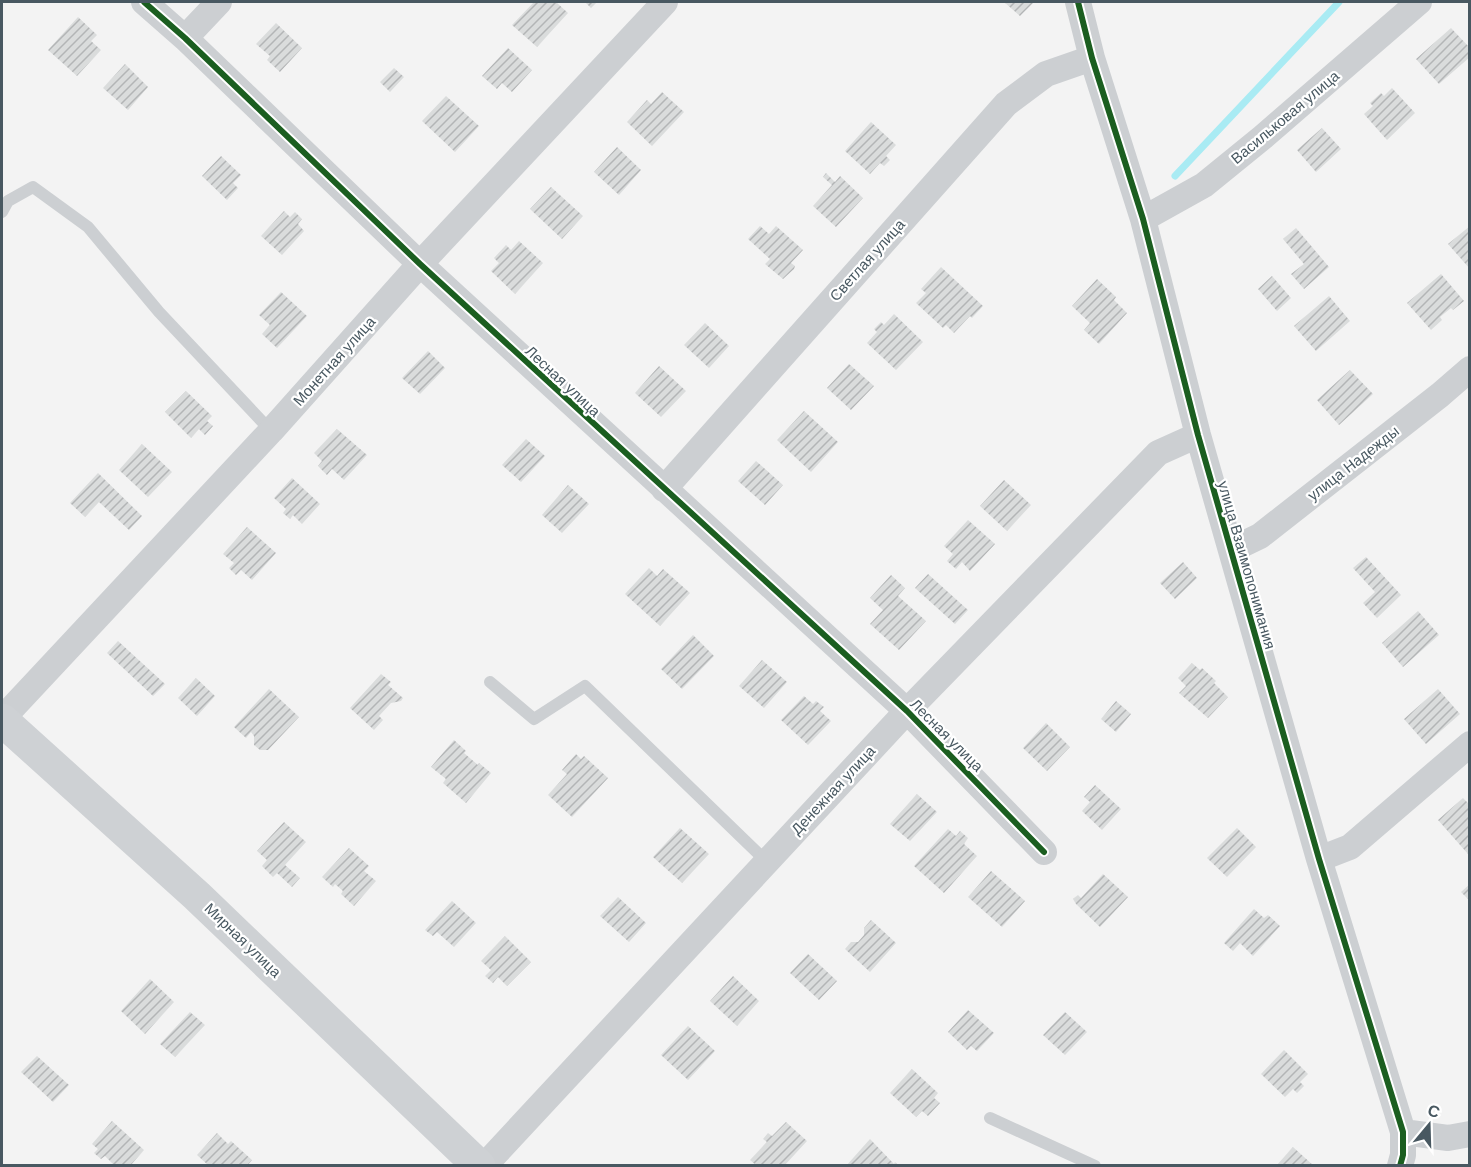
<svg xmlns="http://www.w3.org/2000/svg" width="1471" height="1167" font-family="Arial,sans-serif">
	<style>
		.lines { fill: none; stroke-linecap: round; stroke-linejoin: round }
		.stream { stroke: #a9ebf3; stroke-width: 7 }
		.building { fill: url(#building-hatch) }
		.lane { stroke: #cccfd2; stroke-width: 12 }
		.street { stroke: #cccfd2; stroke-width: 26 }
		.secondary { stroke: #ced1d4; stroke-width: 33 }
		.cycleway-casing { stroke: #fff; stroke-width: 10 }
		.cycleway { stroke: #1b5e20; stroke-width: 6 }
		.labels { text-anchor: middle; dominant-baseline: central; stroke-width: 4.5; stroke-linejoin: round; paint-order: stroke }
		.street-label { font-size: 15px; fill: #485861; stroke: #fff }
	</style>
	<defs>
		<pattern id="building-hatch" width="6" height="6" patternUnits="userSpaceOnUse" patternTransform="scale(1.5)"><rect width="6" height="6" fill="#dadcdc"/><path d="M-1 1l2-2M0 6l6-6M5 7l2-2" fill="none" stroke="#b3b5b6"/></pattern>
	</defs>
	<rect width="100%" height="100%" fill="#f3f3f3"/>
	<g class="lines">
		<!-- stream -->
		<path class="stream" d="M1175,176L1339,2"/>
	</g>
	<!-- building -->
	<path class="building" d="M534,2H556L568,13L537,47L512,25Z
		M585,2H597L591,8Z
		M1004,2H1034L1020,16Z
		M78,17L97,35L91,41L101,50L77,76L48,50Z
		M276,23L302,48L280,72L267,60L270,56L256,44Z
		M1451,28L1470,48V57L1439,84L1416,59Z
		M508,48L532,70L512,92L502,83L497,89L482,76Z
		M125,64L148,87L128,110L103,88Z
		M394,68L404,77L390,92L380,82Z
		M1392,88L1415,113L1387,140L1364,114L1373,106L1370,103L1381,93L1384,96Z
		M662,92L684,112L652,146L627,122L647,100L651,104Z
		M446,96L479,126L455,152L422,121Z
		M871,122L896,145L886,156L890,160L884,166L880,163L870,174L845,151Z
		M1322,128L1341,149L1316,172L1297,150Z
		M617,147L641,170L619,195L594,172Z
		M221,156L241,175L233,183L238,188L227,200L202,176Z
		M826,173L835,182L840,176L863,198L836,227L813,206L832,185L823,177Z
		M551,187L583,216L562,239L530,209Z
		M284,211L290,217L295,212L302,219L298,224L304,231L282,255L261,236Z
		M760,226L769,234L776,226L803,250L791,263L795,266L794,269L783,279L765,264L770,259L748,239Z
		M1470,226V269L1448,244Z
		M1296,228L1329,267L1304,289L1291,274L1304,264L1283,239Z
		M519,241L543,263L515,294L491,271L499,263L494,258L506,245L511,250Z
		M941,267L983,306L972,318L970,316L954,333L946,325L943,328L916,303L926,293L921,289Z
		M1441,274L1464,301L1453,310L1451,308L1440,317L1442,320L1431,330L1407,303Z
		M1272,276L1291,298L1277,311L1258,289Z
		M1097,279L1116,297L1114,300L1127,313L1099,344L1084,330L1090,323L1072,306Z
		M281,292L307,316L277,348L262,334L270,325L259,315Z
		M1329,296L1350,321L1316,351L1294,326Z
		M894,314L923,342L896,370L867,343L877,332L874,329L881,322L884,325Z
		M705,323L729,346L709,368L684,345Z
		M428,351L445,368L420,394L402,378Z
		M849,364L874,386L851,410L827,388Z
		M659,366L686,391L661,417L635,393Z
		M1350,370L1373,394L1339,425L1317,400Z
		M186,391L212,416L207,421L213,426L205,435L199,429L191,438L165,412Z
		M804,411L838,442L811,472L777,440Z
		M337,429L367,455L344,480L332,469L327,475L318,466L322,461L314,453Z
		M526,439L545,456L521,482L502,465Z
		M142,444L172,472L148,497L119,470Z
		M756,461L783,485L765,505L738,481Z
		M98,473L142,516L129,530L99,502L85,517L70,503Z
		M292,478L320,504L302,524L293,515L290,519L283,513L286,509L274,498Z
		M1004,480L1031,505L1007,531L980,506Z
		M568,485L589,504L562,533L542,515Z
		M968,520L995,544L970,571L962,562L956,569L947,561L953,554L944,546Z
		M247,527L276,553L252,580L241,570L236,575L229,568L234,563L223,554Z
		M1366,557L1401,595L1377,618L1363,603L1375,592L1353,568Z
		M1183,562L1197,578L1175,599L1160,583Z
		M649,568L657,576L663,569L690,593L660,626L625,594Z
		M928,574L968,610L955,624L915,588Z
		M891,575L905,588L898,596L926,621L899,650L870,624L883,610L870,598Z
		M1418,611L1439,635L1403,667L1382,643Z
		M693,635L714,656L682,689L661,669Z
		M118,641L165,684L153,696L107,653Z
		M762,660L787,682L764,708L739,686Z
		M1192,663L1200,670L1202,668L1216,681L1214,683L1228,697L1208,718L1179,693L1186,686L1178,678Z
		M381,674L391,682L388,685L403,698L401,701L391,703L379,716L383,720L374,730L350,708Z
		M196,678L215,696L197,716L178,698Z
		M269,689L299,717L268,750H260L254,745V736L251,732L246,738L234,727Z
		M1438,689L1460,714L1426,744L1404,719Z
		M804,696L813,704L816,701L824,707L820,711L831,721L808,745L781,720Z
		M1116,701L1131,714L1116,732L1101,719Z
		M1046,723L1070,747L1047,771L1023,748Z
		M454,740L466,751L464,753L478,765L479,763L491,773L466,803L443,783L446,779L431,767Z
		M576,754L581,759L584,756L608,778L572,817L548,795L567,774L562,770Z
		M1095,785L1121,809L1102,830L1082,811L1090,802L1084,797Z
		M917,794L937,812L910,841L890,824Z
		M1463,798L1470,805L1468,854L1438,820Z
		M284,822L306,842L285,865L300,878L292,887L277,873L273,877L262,866L267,860L257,851Z
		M680,828L709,854L682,883L653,857Z
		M1237,828L1256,847L1227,877L1207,858Z
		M948,829L956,836L960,831L968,838L964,844L977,856L944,893L914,866Z
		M349,848L369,866L364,871L376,881L354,906L341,894L343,891L335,884L333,887L322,877Z
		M991,871L1025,901L1002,927L968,897Z
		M1103,874L1128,897L1100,927L1076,904L1073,899L1078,895L1081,898Z
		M1470,884V901L1461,892Z
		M618,897L646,923L629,942L600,916Z
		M452,901L476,923L454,947L437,932L433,936L425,930Z
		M1254,909L1264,918L1268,915L1280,926L1253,956L1240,943L1233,951L1224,943Z
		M871,920L896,943L870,972L845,949L851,942H858L864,935V928Z
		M505,936L531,962L507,986L498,977L493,983L485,976L491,970L481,961Z
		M808,954L837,981L819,1000L790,973Z
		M733,976L759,1001L737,1026L710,1001Z
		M150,979L174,1002L145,1034L121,1011Z
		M968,1010L994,1033L977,1051L971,1046L967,1050L948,1032Z
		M190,1012L205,1025L175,1057L160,1044Z
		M1065,1012L1087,1032L1065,1055L1043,1035Z
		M688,1026L715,1051L688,1080L661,1055Z
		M1284,1050L1308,1074L1300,1082L1304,1086L1297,1093L1293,1089L1285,1097L1261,1074Z
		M37,1056L69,1085L53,1102L21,1072Z
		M912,1069L938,1093L934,1098L940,1103L928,1116L922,1111L916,1117L890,1093Z
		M112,1121L144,1150L130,1166H115L105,1156L101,1159L94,1153L98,1149L92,1144Z
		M786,1122L807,1141L784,1166H757L750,1160L767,1142L763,1139L768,1133L772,1136Z
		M217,1133L228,1144L231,1141L252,1160L247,1166H209L197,1155Z
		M870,1139L894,1164L895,1162L899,1166H846Z
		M1293,1147L1314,1166H1276Z"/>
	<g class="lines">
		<!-- lane -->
		<path class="lane" d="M2,212L8,201L33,187L88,227L159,312L271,431
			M490,682L534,719L585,686L766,861
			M990,1118L1095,1166"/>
		<!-- street -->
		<path class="street" d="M144,2L185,38L420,264L907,711L1044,852
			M1078,2L1092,58L1143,219L1198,435L1319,859L1403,1132V1155L1400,1166
			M185,38L219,2
			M1143,219L1204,185L1263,137L1419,2
			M664,489L1006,104L1046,74L1092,58
			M1231,550L1260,536L1440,395L1470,369
			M2,719L271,431L420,264L665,2
			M1319,859L1350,847L1470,744
			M1403,1132L1448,1138L1470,1134
			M484,1166L907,711L1158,453L1198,435"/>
		<!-- secondary -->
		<path class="secondary" d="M2,720L197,896L479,1166"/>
		<!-- cycleway casing -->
		<g class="cycleway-casing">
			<path id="cycleway" d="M144,2L185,38L420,264L907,711L1044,852
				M1078,2L1092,58L1143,219L1198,435L1319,859L1403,1132V1155L1400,1166"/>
		</g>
		<!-- cycleway -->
		<use href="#cycleway" class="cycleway"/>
	</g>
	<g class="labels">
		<!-- street labels -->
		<g class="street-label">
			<text transform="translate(1285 117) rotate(-40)">Васильковая улица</text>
			<text transform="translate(867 260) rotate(-48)">Светлая улица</text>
			<text transform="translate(334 361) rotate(-48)">Монетная улица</text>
			<text transform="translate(563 381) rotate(43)">Лесная улица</text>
			<text transform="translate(1353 463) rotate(-38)">улица Надежды</text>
			<text transform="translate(1247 565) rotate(74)">улица Взаимопонимания</text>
			<text transform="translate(947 735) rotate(45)">Лесная улица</text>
			<text transform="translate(833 790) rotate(-47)">Денежная улица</text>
			<text transform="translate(243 940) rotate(44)">Мирная улица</text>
		</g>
	</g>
	<!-- border -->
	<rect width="1471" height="1167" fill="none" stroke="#485861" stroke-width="6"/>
	<!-- north arrow -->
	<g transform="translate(1429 1125) rotate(19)" stroke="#ffffff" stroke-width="4.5" paint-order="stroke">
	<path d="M0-4.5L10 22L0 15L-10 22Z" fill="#485861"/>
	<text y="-9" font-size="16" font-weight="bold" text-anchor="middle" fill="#485861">С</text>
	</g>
</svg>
